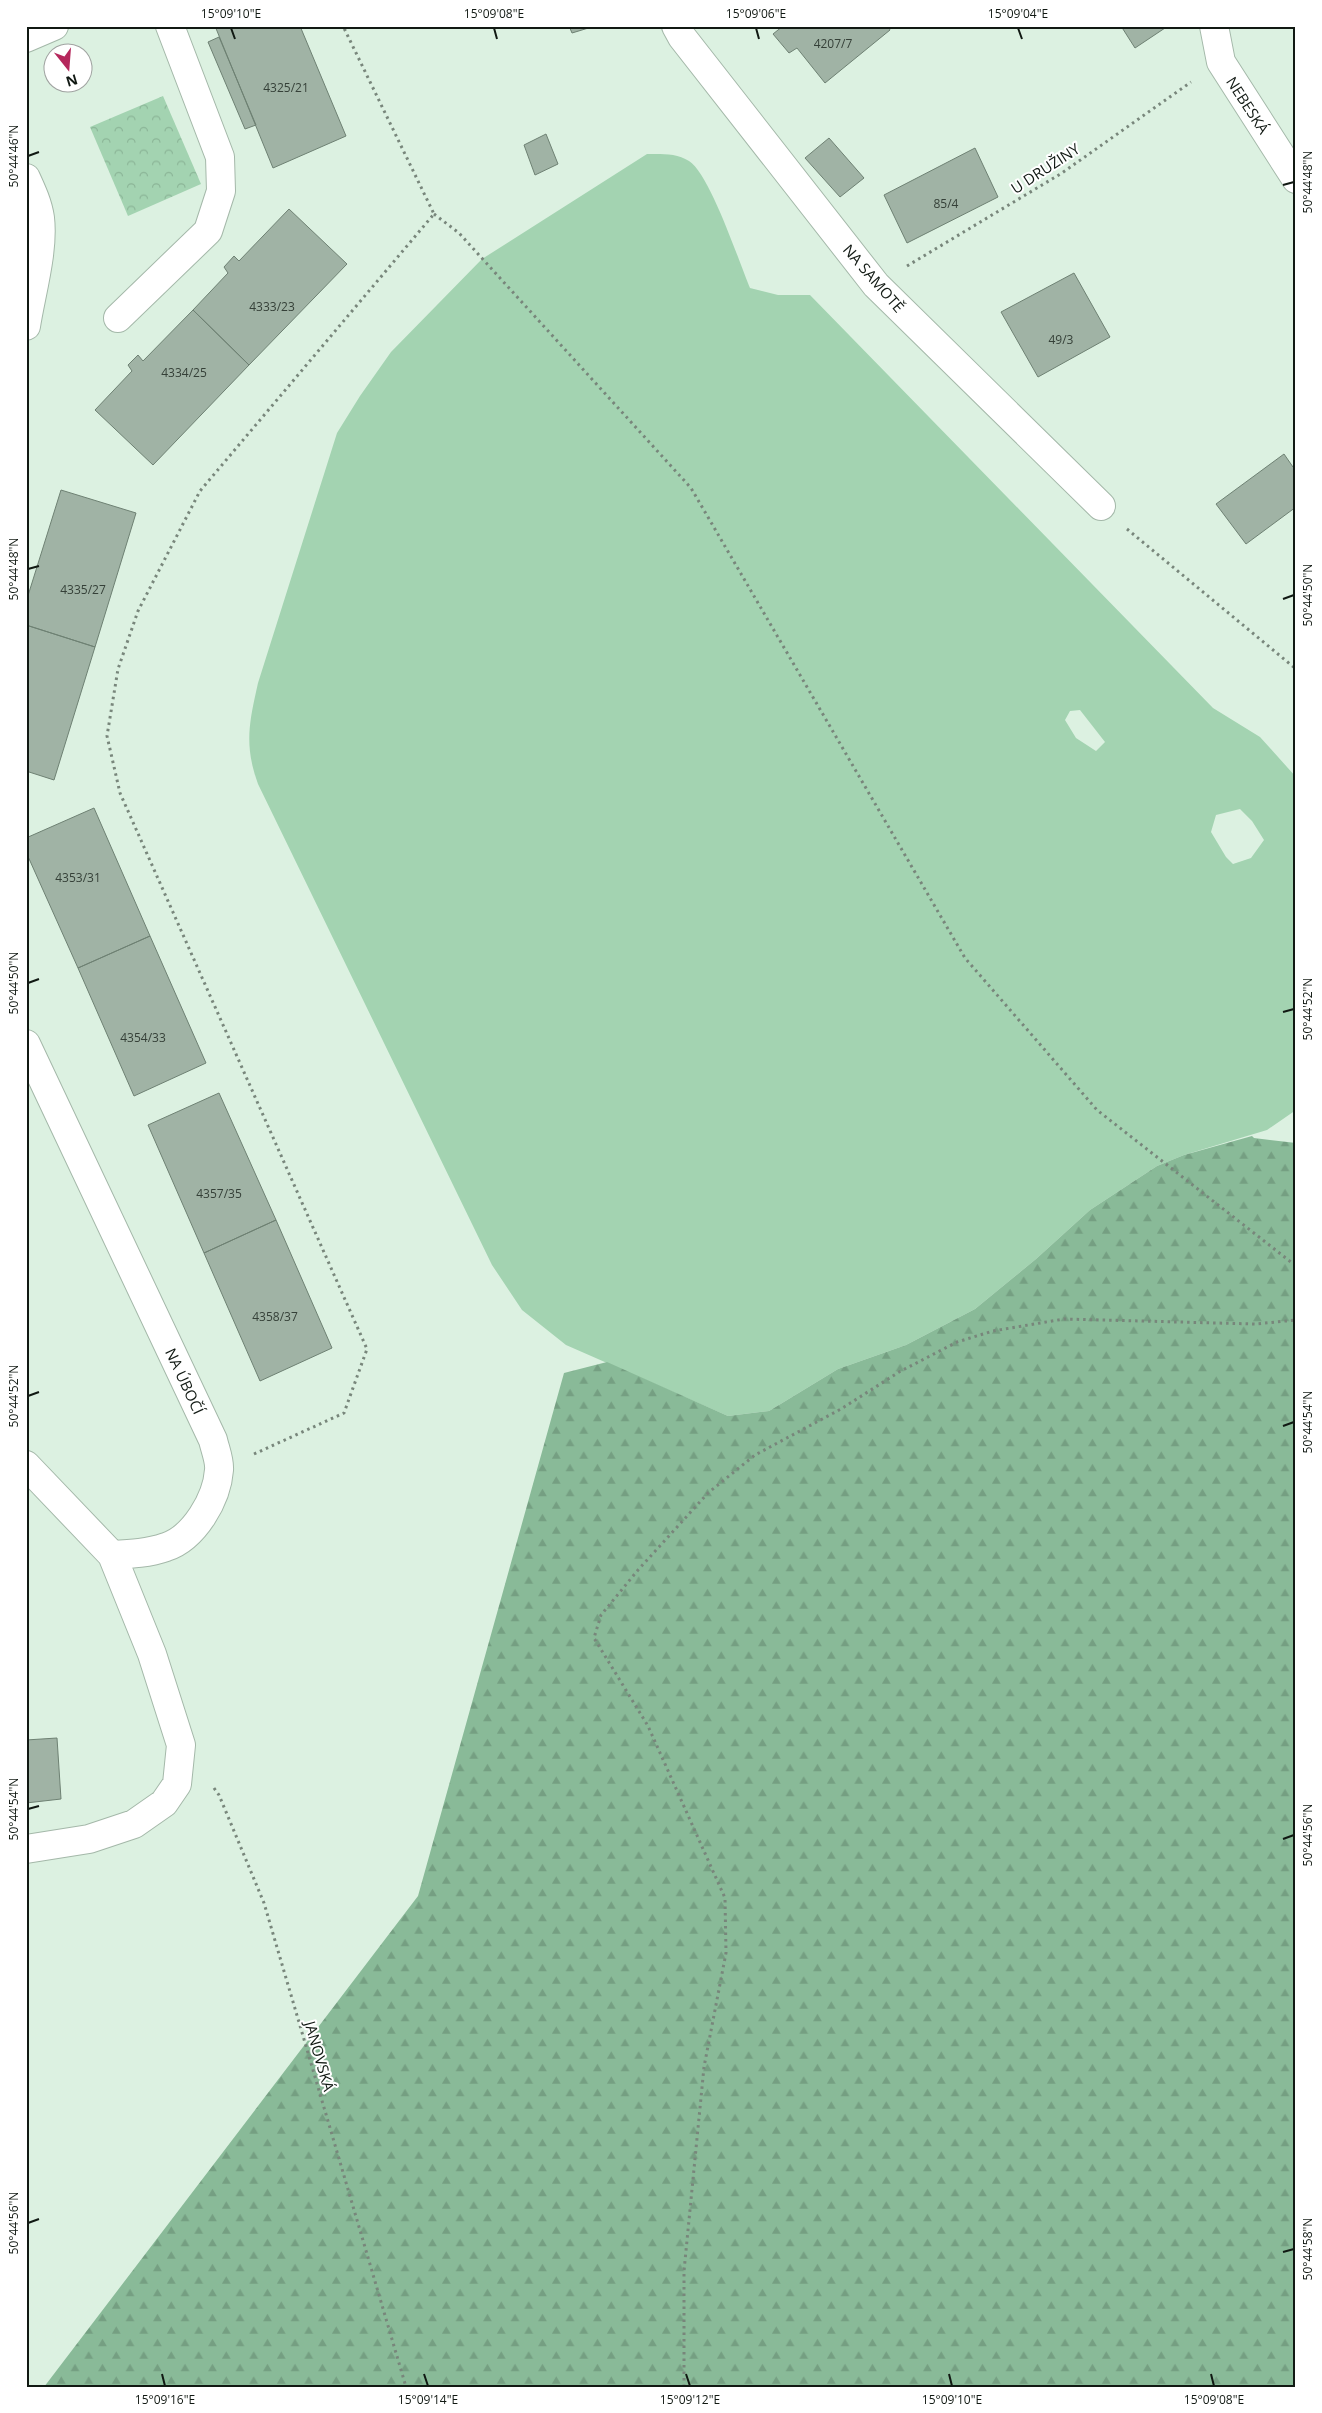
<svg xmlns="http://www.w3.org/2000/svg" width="1322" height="2413" font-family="'Open Sans',sans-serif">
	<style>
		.green { fill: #a3d3b1; fill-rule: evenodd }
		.forest { fill: url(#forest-firs) }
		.park { fill: url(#park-crowns) }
		.building { fill: #a0b3a5; stroke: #6e8173 }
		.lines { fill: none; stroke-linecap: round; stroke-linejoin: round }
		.minor-casing { stroke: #a4b8a9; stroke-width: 30 }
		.path { stroke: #78867b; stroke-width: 3; stroke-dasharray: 2.5 4; stroke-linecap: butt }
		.minor { stroke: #fff; stroke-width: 28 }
		.ticks { fill: none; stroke: #111913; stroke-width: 2 }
		.labels { text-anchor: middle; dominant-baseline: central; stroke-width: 4; stroke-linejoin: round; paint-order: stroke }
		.number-label { font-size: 12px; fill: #354038 }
		.street-label { font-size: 15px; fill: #111913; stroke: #fff }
		.neatline { fill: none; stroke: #111913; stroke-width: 2 }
		.ticks-label { font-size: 12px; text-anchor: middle; fill: #111913 }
	</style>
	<defs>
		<pattern id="forest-firs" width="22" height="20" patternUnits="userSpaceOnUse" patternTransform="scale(1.25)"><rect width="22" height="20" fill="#89ba98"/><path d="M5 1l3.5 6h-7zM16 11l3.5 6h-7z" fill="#759f82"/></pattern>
		<pattern id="park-crowns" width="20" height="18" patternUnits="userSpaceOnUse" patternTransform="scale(1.25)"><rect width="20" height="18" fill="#a3d3b1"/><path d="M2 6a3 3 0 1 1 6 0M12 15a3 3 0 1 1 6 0" fill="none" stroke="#8bb597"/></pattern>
	</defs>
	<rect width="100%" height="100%" fill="#dcf1e1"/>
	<!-- green -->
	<path class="green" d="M647,154C661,154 677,153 689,161C710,174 739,262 750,288L778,295H810L1213,708L1260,737L1296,777V1110L1267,1130L1184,1155L1157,1166L1090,1210L1036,1259L975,1309L906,1345L838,1369L769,1411L728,1416L566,1345L522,1310L492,1265L258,784C244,745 249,723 258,683L337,433L360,396L391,352L482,259ZM1080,710L1105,742L1096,751L1076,738L1065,720L1070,711ZM1240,809L1252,821L1264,840L1251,858L1233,864L1226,857L1211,832L1216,815Z"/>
	<!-- forest -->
	<path class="forest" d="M1252,1136L1254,1138L1296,1143V2387H44L418,1896L564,1373L607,1362L728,1416L769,1411L838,1369L906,1345L975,1309L1036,1259L1090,1210L1157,1166L1184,1155Z"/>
	<!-- park -->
	<path class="park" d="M163,96L201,184L128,216L90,127Z"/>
	<!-- building -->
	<path class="building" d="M215,26H300L346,136L273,168Z
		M569,26H595L572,33Z
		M783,26H888L890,30L825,83L797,48L789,53L773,34Z
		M1121,26H1168L1135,48Z
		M219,37L256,125L245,129L208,42Z
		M546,134L558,164L535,175L524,145Z
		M829,138L864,178L840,197L805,158Z
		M975,148L998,197L907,243L884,195Z
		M289,209L347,264L249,365L193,310L228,273L224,267L234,256L239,261Z
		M1074,273L1110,337L1038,377L1001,312Z
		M193,310L249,365L153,465L95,410L132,371L128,365L138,355L143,361Z
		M1284,454L1293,467L1296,465V507L1246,544L1216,504Z
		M61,490L136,513L95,647L26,625V602Z
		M26,625L95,647L54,780L26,771Z
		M94,808L150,936L78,968L26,852V838Z
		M150,936L206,1063L134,1096L78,968Z
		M219,1093L276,1220L204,1253L148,1125Z
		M276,1220L332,1348L260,1381L204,1253Z
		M57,1738L61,1799L26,1803V1740Z"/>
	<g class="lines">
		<!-- minor casing -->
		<g class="minor-casing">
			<path id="minor" d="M676,26L682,37L876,285L1101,506
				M1214,26L1221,62L1296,179
				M26,38L54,26
				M26,178C32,191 38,204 40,218C44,250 31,294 26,326
				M118,318L208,231L221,191L220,157L170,26
				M26,1044L213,1440C215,1449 220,1461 219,1470C217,1499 194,1538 166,1547C149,1553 131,1554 112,1555
				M26,1465L112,1555L152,1654L181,1745L177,1784L164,1803L134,1824L89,1839L26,1849"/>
		</g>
		<!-- path -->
		<path class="path" d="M434,214L459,233L691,488L965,958L1097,1110L1296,1266
			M907,266L1062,173L1191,82
			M1127,529L1296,669
			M254,1454L344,1413L367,1349L120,793L107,736L118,669L138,611L200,491L434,214L343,26
			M214,1788L219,1795L264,1903L406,2387
			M684,2387V2271L704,2067L726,1953L725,1898L648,1726L594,1638L601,1615L638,1570L708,1493L755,1455L841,1409L899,1372L957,1342L993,1331L1064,1319L1255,1324L1296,1320"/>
		<!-- minor -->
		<use href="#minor" class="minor"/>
	</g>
	<!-- ticks -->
	<path class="ticks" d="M231,28L235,39M494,28L497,39M756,28L759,39M1018,28L1022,39M28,156L39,152M1283,185L1294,182M28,569L39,566M1283,599L1294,595M28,983L39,979M1283,1012L1294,1009M28,1396L39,1392M1283,1426L1294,1422M28,1809L39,1806M1283,1839L1294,1835M28,2223L39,2219M1283,2252L1294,2249M162,2374L165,2386M424,2374L428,2386M686,2374L690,2386M949,2374L952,2386M1211,2374L1214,2386"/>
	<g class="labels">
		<!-- number labels -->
		<g class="number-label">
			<text x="833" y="43">4207/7</text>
			<text x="286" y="87">4325/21</text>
			<text x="946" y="203">85/4</text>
			<text x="272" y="306">4333/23</text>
			<text x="1061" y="339">49/3</text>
			<text x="184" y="372">4334/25</text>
			<text x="83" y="589">4335/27</text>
			<text x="78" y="877">4353/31</text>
			<text x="143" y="1037">4354/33</text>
			<text x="219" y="1193">4357/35</text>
			<text x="275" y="1316">4358/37</text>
		</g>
		<!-- street labels -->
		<g class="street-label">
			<text transform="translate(1248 105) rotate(57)">NEBESKÁ</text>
			<text transform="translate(1045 168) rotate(-33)">U DRUŽINY</text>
			<text transform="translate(874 278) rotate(49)">NA SAMOTĚ</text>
			<text transform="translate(185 1381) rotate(65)">NA ÚBOČÍ</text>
			<text transform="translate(320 2056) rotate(74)">JANOVSKÁ</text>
		</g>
	</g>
	<!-- border -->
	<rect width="1322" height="2413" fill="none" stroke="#ffffff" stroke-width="55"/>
	<!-- north arrow -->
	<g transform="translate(68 68) rotate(163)"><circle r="24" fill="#ffffff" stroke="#a0a3a1"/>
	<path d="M0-4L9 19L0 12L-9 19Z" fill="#b5275c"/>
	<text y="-8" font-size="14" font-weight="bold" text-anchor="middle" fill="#111913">N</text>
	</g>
	<rect x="28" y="28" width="1266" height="2358" class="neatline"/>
	<g class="ticks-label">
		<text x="231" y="18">15°09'10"E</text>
		<text x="494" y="18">15°09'08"E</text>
		<text x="756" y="18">15°09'06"E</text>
		<text x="1018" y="18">15°09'04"E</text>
		<text transform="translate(14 156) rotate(-90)" y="4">50°44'46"N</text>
		<text transform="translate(1308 182) rotate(-90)" y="4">50°44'48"N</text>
		<text transform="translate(14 569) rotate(-90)" y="4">50°44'48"N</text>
		<text transform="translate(1308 595) rotate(-90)" y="4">50°44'50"N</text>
		<text transform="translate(14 983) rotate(-90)" y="4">50°44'50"N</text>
		<text transform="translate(1308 1009) rotate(-90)" y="4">50°44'52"N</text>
		<text transform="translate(14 1396) rotate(-90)" y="4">50°44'52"N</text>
		<text transform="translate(1308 1422) rotate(-90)" y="4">50°44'54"N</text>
		<text transform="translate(14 1809) rotate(-90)" y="4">50°44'54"N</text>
		<text transform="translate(1308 1835) rotate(-90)" y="4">50°44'56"N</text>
		<text transform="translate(14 2223) rotate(-90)" y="4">50°44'56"N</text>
		<text transform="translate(1308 2249) rotate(-90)" y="4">50°44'58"N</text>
		<text x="165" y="2404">15°09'16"E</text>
		<text x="428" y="2404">15°09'14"E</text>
		<text x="690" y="2404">15°09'12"E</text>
		<text x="952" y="2404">15°09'10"E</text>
		<text x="1214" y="2404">15°09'08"E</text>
	</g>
</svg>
